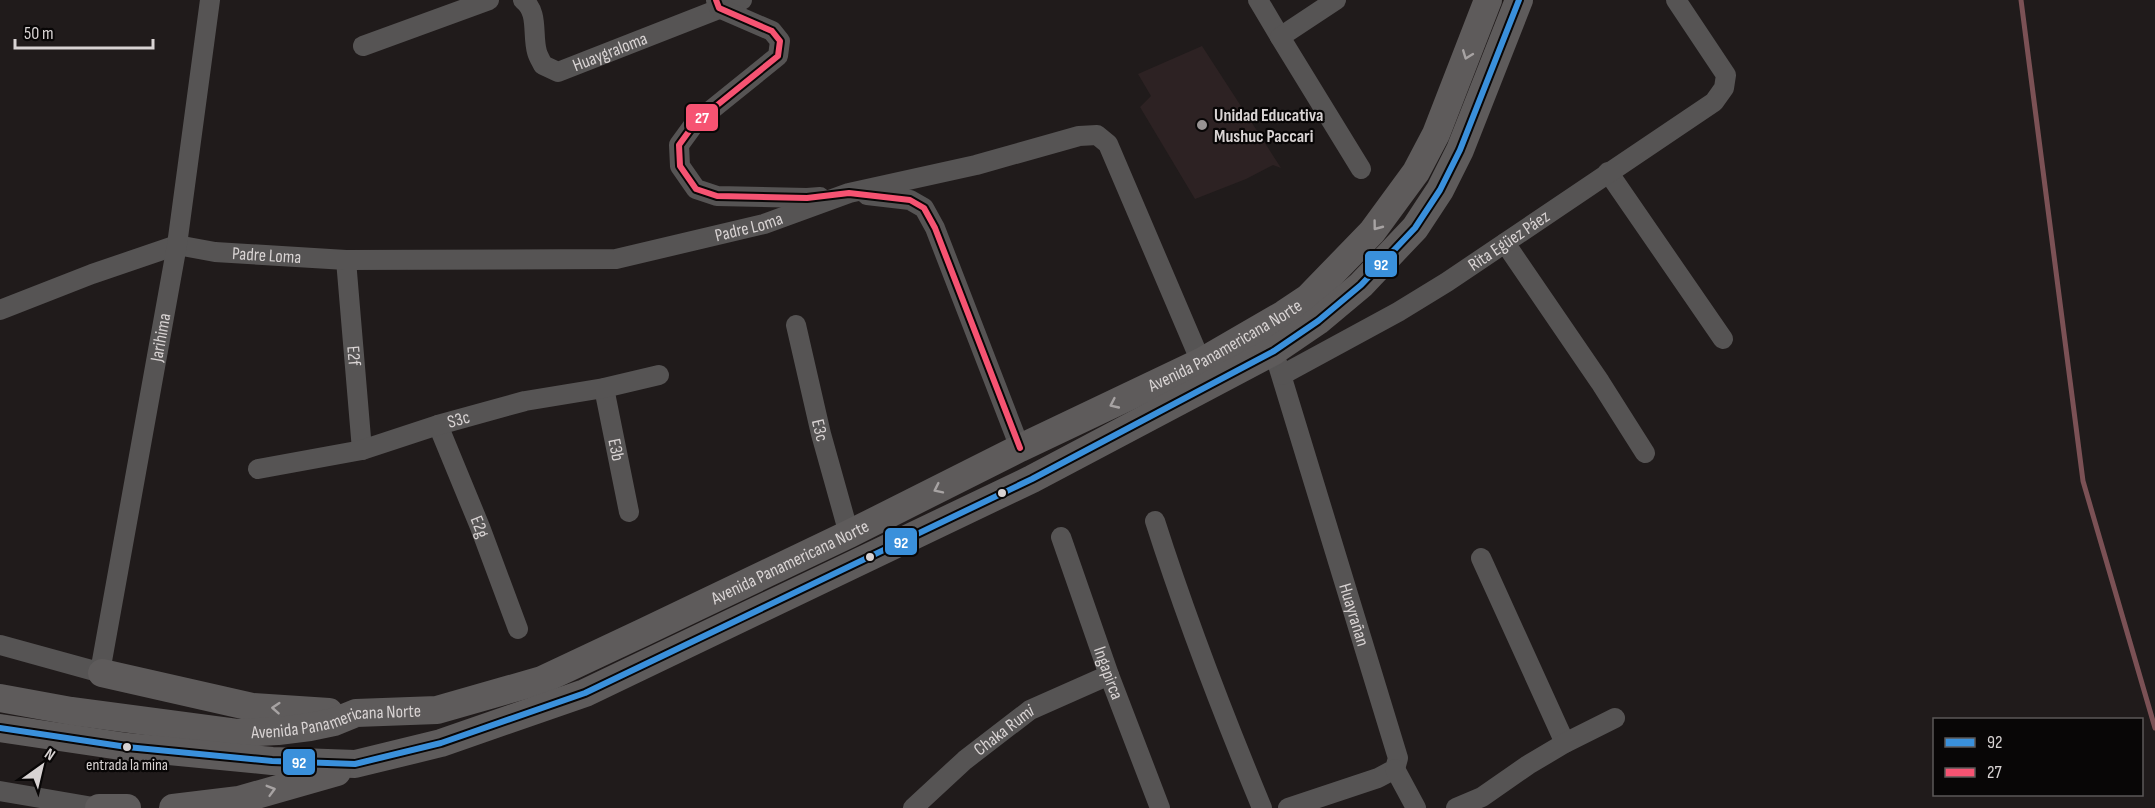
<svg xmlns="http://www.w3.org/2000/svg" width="2155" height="808" font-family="'Sofia Sans Condensed',sans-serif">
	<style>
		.built { fill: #2d2223 }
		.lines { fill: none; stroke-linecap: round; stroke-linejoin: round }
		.stream { stroke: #7b5155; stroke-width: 5 }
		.minor { stroke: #565454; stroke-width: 20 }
		.highway { stroke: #5e5b5b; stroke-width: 28 }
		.bus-1-casing { stroke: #080606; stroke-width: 10 }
		.bus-2-casing { stroke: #080606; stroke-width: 10 }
		.bus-1 { stroke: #3a90db; stroke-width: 6 }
		.bus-2 { stroke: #f65372; stroke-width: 6 }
		.oneway { stroke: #a7a3a3 }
		.poi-dot { fill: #989393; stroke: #080606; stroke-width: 2 }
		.bus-dot { fill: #d8d3d3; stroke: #080606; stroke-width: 2 }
		.labels { text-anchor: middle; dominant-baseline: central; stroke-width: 4.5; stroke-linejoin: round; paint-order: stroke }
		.bus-label { font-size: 16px; fill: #d8d3d3; stroke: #080606 }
		.street-label { font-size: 18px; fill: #d8d3d3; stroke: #080606 }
		.poi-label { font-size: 18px; font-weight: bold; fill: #d8d3d3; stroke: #080606; text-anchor: start }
		.line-badge { stroke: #080606; stroke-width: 2 }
		.badge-label { font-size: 16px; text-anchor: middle; font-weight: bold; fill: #fff }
	</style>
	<rect width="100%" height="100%" fill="#201b1b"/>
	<!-- built -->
	<path class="built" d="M1202,46L1281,168L1273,165L1246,179L1195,199L1140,107L1151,96L1138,74Z"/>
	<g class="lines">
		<!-- stream -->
		<path class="stream" d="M2021,0L2083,481L2155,728"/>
		<!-- minor -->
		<g class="minor">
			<path id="s1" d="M523,0C539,12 532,35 537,52C538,56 541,61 543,65L558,72L742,0"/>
			<path d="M716,0L719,8L772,31L780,41L778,56L695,123L679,145L680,166L696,189L717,196L807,198L820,197"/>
			<path d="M1258,0L1280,37"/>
			<path d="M1336,0L1280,37L1361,169"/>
			<path d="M363,46L489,0"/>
			<path d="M1608,172L1723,339"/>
			<path d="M867,195L910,200L924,208L935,228L1020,448"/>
			<path d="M1505,243L1600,382L1645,453"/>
			<path id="s2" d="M346,260L362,450"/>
			<path id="s3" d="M0,310L92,274L177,245L215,252L346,260L616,259L764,224L849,193L976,165L1079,136L1097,135L1108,144L1201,362"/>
			<path id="s4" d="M796,325L821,434L849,534"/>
			<path id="s5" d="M1278,365L1398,758L1395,769L1378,778L1288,808"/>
			<path id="s6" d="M1282,375L1398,312L1447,282L1714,102L1724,88L1726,75L1676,0"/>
			<path id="s7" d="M604,388L629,512"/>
			<path id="s8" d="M438,425L480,527L518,629"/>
			<path id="s9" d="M258,469L362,450L438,425L525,401L604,388L659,375"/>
			<path d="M1155,521C1186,618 1223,714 1262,808"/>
			<path id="s10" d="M1061,537L1109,675L1160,808"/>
			<path d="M1481,558L1565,743"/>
			<path d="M0,645L102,673"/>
			<path id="s11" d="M100,672L177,245L210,0"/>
			<path d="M1395,769L1416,808"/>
			<path d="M0,791L99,808"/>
			<path id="s12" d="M913,808L965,760L1030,710L1109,675"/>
			<path d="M1456,808L1482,797L1528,765L1565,743L1615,718"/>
		</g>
		<!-- highway -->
		<g class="highway">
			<path d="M102,673L252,707L329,712"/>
			<path id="s13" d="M0,698L71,711L237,733L278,731L310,727L334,722L356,713L437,710L542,680L644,632L849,534L1020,448L1201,362L1284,314L1308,298L1372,232L1416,172L1436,134L1488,0"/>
			<path d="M0,728L127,747L272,761L355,764L441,743L585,693L1032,479L1274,351L1318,321L1361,285L1415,228L1440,190L1460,150L1519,0"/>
			<path d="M99,808H127"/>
			<path d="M173,808L239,800L337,772"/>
		</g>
		<!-- bus-1 casing -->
		<g class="bus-1-casing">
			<path id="bus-1" d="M0,728L127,747L272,761L355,764L441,743L585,693L1032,479L1274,351L1318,321L1361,285L1415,228L1440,190L1460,150L1519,0"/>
		</g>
		<!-- bus-2 casing -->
		<g class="bus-2-casing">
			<path id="bus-2" d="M716,0L719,8L772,31L780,41L778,56L695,123L679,145L680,166L696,189L717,196L807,198L849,193L910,200L924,208L935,228L1020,448"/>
		</g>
		<!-- bus-1 -->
		<use href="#bus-1" class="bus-1"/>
		<!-- bus-2 -->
		<use href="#bus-2" class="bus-2"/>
	</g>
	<!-- one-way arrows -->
	<defs><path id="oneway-chevron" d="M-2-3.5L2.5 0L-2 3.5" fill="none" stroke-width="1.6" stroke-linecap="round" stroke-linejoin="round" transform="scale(1.5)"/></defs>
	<g class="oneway">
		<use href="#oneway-chevron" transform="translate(1467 55) rotate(111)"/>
		<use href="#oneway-chevron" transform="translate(1377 226) rotate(127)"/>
		<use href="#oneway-chevron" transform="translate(1114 404) rotate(155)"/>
		<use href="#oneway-chevron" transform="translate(938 489) rotate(154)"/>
		<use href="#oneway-chevron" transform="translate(276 708) rotate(-176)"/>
		<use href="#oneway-chevron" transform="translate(271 790) rotate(-16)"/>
	</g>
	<!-- markers -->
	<circle class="poi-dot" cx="1202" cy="125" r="6"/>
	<g class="bus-dot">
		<circle cx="1002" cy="493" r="5"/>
		<circle cx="870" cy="557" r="5"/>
		<circle cx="127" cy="747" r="5"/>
	</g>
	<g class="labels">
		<!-- bus labels -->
		<g class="bus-label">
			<text x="127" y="765">entrada la mina</text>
		</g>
		<!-- street labels -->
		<g class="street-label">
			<text stroke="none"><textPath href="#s1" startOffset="142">Huaygraloma</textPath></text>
			<text stroke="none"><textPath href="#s3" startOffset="765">Padre Loma</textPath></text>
			<text stroke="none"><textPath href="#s6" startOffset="264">Rita Egüez Páez</textPath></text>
			<text stroke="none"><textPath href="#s3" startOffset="279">Padre Loma</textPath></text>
			<text stroke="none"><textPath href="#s11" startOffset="340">Jarihima</textPath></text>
			<text stroke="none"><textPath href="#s13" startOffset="1312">Avenida Panamericana Norte</textPath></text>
			<text stroke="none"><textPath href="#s2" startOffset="96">E2f</textPath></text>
			<text stroke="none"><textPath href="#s9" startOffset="207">S3c</textPath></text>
			<text stroke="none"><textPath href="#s4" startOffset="108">E3c</textPath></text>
			<text stroke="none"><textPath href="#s7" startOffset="63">E3b</textPath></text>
			<text stroke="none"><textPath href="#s8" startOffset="110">E2g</textPath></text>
			<text stroke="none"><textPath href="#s13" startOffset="826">Avenida Panamericana Norte</textPath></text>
			<text stroke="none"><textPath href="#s5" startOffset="261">Huayrañan</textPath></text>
			<text stroke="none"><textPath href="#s10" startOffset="144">Ingapirca</textPath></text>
			<text stroke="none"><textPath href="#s13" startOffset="340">Avenida Panamericana Norte</textPath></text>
			<text stroke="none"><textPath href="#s12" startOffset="120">Chaka Rumi</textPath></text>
		</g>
		<!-- poi labels -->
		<g class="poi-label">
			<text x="1214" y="115">Unidad Educativa<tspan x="1214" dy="21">Mushuc Paccari</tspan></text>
		</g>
	</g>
	<g class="line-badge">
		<rect x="685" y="103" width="34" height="29" rx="6" fill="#f65372"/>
		<rect x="1364" y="250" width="34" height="28" rx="6" fill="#3a90db"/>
		<rect x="884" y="527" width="34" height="29" rx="6" fill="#3a90db"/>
		<rect x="282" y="748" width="34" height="28" rx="6" fill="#3a90db"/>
	</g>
	<g class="badge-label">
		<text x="702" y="123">27</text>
		<text x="1381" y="270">92</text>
		<text x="901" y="548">92</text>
		<text x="299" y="768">92</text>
	</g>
	<!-- legend -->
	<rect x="1933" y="718" width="210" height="78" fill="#080606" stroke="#5b5858" stroke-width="1.5"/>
	<rect x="1945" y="738" width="30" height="9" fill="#3a90db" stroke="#5b5858" stroke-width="1.5"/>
	<text x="1987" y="748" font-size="18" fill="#d8d3d3">92</text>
	<rect x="1945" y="768" width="30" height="9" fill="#f65372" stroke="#5b5858" stroke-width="1.5"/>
	<text x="1987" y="778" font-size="18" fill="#d8d3d3">27</text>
	<!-- north arrow -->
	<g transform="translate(42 766) rotate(34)" stroke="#080606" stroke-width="4.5" paint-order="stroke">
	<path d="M0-4.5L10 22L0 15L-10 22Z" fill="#d8d3d3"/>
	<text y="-9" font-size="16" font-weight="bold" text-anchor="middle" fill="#d8d3d3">N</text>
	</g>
	<!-- scale -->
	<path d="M15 39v9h138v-9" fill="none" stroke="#d8d3d3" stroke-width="3"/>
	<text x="24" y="39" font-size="18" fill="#d8d3d3" stroke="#080606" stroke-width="4.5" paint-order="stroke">50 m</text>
</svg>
